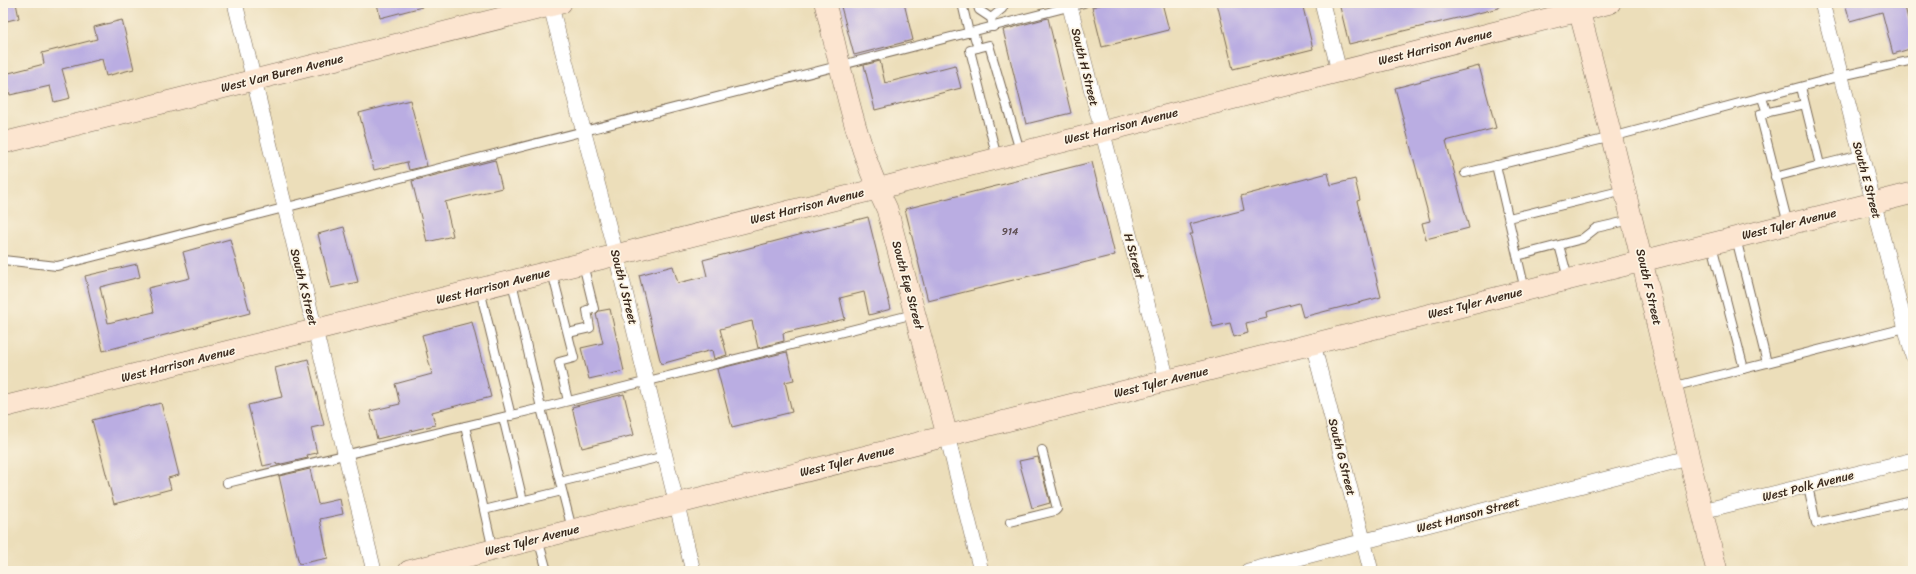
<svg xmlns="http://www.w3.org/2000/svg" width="1916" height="574" font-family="Sriracha,sans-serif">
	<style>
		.building { fill: #baade2 }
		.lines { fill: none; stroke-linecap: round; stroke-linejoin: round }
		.lane-casing { stroke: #796955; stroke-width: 10 }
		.street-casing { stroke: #796955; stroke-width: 16 }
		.secondary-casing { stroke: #796955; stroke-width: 22 }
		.lane { stroke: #fff; stroke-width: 8 }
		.street { stroke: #fff; stroke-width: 15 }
		.secondary { stroke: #fce5d0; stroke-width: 21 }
		.labels { text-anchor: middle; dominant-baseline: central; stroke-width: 3.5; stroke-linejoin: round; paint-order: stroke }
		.number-label { font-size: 10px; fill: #5b4b4f }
		.street-label { font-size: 12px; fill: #3b2a1e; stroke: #fcf5e5 }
	</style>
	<rect width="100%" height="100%" fill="#fcf5e5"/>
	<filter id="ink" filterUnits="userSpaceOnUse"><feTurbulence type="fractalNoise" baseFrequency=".025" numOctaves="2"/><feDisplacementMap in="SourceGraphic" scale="8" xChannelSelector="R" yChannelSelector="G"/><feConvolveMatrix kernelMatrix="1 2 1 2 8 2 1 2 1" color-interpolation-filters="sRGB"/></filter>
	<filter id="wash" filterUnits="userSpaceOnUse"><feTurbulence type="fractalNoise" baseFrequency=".012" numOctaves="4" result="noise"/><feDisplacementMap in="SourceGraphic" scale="16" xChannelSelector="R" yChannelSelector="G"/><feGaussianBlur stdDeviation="0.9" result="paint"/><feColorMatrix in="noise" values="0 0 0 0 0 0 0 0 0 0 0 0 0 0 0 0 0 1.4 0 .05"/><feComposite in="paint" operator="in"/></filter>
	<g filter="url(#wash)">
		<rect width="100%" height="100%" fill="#ecdeba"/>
		<g id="blocks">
			<!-- building -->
			<path class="building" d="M3,3H16L19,18L3,22Z
				M377,3H422V7L380,18Z
				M840,3H904L913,40L854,55Z
				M1108,3H1162L1169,30L1102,47L1092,7Z
				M1217,3H1302L1313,49L1233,69Z
				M1339,3H1499V8L1349,44Z
				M1845,3H1904L1913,38V48L1893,54L1882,12L1850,21Z
				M1048,18L1071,113L1026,124L1003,30Z
				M122,20L134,69L106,76L102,59L62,69L70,98L54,102L50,86L10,95L5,74L44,64L42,53L97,39L94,27Z
				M880,61L885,83L955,65L961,88L875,110L864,65Z
				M1479,66L1496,128L1446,141L1469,228L1426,239L1422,223L1430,221L1395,88Z
				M410,100L427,166L409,170L407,162L374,170L359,113Z
				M495,160L502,188L445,202L453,236L427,242L412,181Z
				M1092,162L1115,255L928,301L905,209Z
				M1328,173L1331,185L1355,179L1360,200L1357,201L1381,297L1303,317L1299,303L1266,312L1267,318L1246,323L1248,333L1234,337L1230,323L1213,327L1190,234H1193L1190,224L1244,210L1241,196Z
				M868,217L891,309L869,315L864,292L840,298L845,319L783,333L784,341L758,348L752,321L720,329L727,355L714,359L712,350L661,364L639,275L673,266L678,283L707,276L703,260Z
				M344,227L358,282L331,288L318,234Z
				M230,239L250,313L103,351L85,276L137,264L140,277L100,287L108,323L154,312L148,288L190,278L183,252Z
				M610,309L624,371L589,379L581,348L603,343L596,314L599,311Z
				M472,322L491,397L432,412L435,425L377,439L370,411L400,404L395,384L432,374L422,335Z
				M787,352L794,380L785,382L792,412L732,427L717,369Z
				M308,359L324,425L311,428L317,453L307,455L308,458L277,465L276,463L263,466L248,405L282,397L275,368Z
				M624,394L634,435L582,448L572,407Z
				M161,403L179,475L168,478L171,489L114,504L92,420Z
				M1038,457L1050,503L1032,508L1019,461Z
				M310,469L318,504L340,499L343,514L320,519L328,558L299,564L279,476Z"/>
		</g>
	</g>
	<g filter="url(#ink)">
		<use href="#blocks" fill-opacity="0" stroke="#796955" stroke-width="1"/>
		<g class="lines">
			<!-- lane casing -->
			<g class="lane-casing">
				<path id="lane" d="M962,3L969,33
					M977,3L979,10L991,18L993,27
					M991,18L1002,9L1005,3
					M973,32L978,48
					M1801,87L1805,104
					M1762,98L1767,113
					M997,158L970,50L989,45L1020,151
					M1496,165L1525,290
					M1820,165L1861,155
					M1465,173L1612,137L1841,76L1913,60
					M1775,177L1820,165L1805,104L1760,114L1788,224
					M1509,218L1624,190
					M1736,238L1767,363
					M1559,245L1568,278
					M1712,245L1744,369
					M1517,256L1582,239L1596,228L1631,220
					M3,260L57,266L1084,3
					M552,272L574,358L559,362L568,401
					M512,282L541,408L572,529
					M480,290L511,416
					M568,333L590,328L587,310L594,309L583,264
					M1672,387L1909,327
					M503,417L523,501
					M465,426L493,550
					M560,482L665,456
					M227,483L541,408L914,314
					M1808,486L1816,523L1912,501L1913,503
					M484,510L562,491
					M1010,522L1055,511L1057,509L1042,450
					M538,539L547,571"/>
			</g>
			<!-- street casing -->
			<g class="street-casing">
				<path id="street" d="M235,3L374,571
					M550,3L616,255L693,571
					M1069,3L1167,380
					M1322,3L1339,71
					M1822,3L1913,356
					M1313,344L1371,571
					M947,435L981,571
					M1702,511L1913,460
					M1248,571L1688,458"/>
			</g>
			<!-- secondary casing -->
			<g class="secondary-casing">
				<path id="secondary" d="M825,3C842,72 855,145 887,209L947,435
					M1577,3C1628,191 1669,382 1717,571
					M3,143L561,3
					M3,407L616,255L1610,3
					M409,571L1913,193"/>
			</g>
			<!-- lane -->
			<use href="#lane" class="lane"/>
			<!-- street -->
			<use href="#street" class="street"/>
			<!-- secondary -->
			<use href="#secondary" class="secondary"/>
		</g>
	</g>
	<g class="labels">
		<!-- number labels -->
		<g class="number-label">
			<text x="1010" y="232">914</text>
		</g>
		<!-- street labels -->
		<g class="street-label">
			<text transform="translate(1435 47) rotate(-14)">West Harrison Avenue</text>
			<text transform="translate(1085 67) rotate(76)">South H Street</text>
			<text transform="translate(282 73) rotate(-14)">West Van Buren Avenue</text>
			<text transform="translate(1121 126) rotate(-14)">West Harrison Avenue</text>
			<text transform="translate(1867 180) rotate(75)">South E Street</text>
			<text transform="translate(807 206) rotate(-14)">West Harrison Avenue</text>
			<text transform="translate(1789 224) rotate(-14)">West Tyler Avenue</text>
			<text transform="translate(1134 256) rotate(75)">H Street</text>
			<text transform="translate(908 285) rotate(75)">South Eye Street</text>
			<text transform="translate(493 286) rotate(-14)">West Harrison Avenue</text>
			<text transform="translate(304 287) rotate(76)">South K Street</text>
			<text transform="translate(624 287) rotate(76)">South J Street</text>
			<text transform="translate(1649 287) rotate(77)">South F Street</text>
			<text transform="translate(1475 303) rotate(-14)">West Tyler Avenue</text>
			<text transform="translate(178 364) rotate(-14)">West Harrison Avenue</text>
			<text transform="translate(1161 382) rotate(-14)">West Tyler Avenue</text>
			<text transform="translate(1342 457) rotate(76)">South G Street</text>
			<text transform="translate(847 461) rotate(-14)">West Tyler Avenue</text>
			<text transform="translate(1808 486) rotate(-14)">West Polk Avenue</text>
			<text transform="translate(1468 515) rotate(-15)">West Hanson Street</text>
			<text transform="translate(532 540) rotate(-14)">West Tyler Avenue</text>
		</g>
	</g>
	<!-- margin -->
	<rect width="1916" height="574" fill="none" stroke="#fcf5e5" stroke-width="16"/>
</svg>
